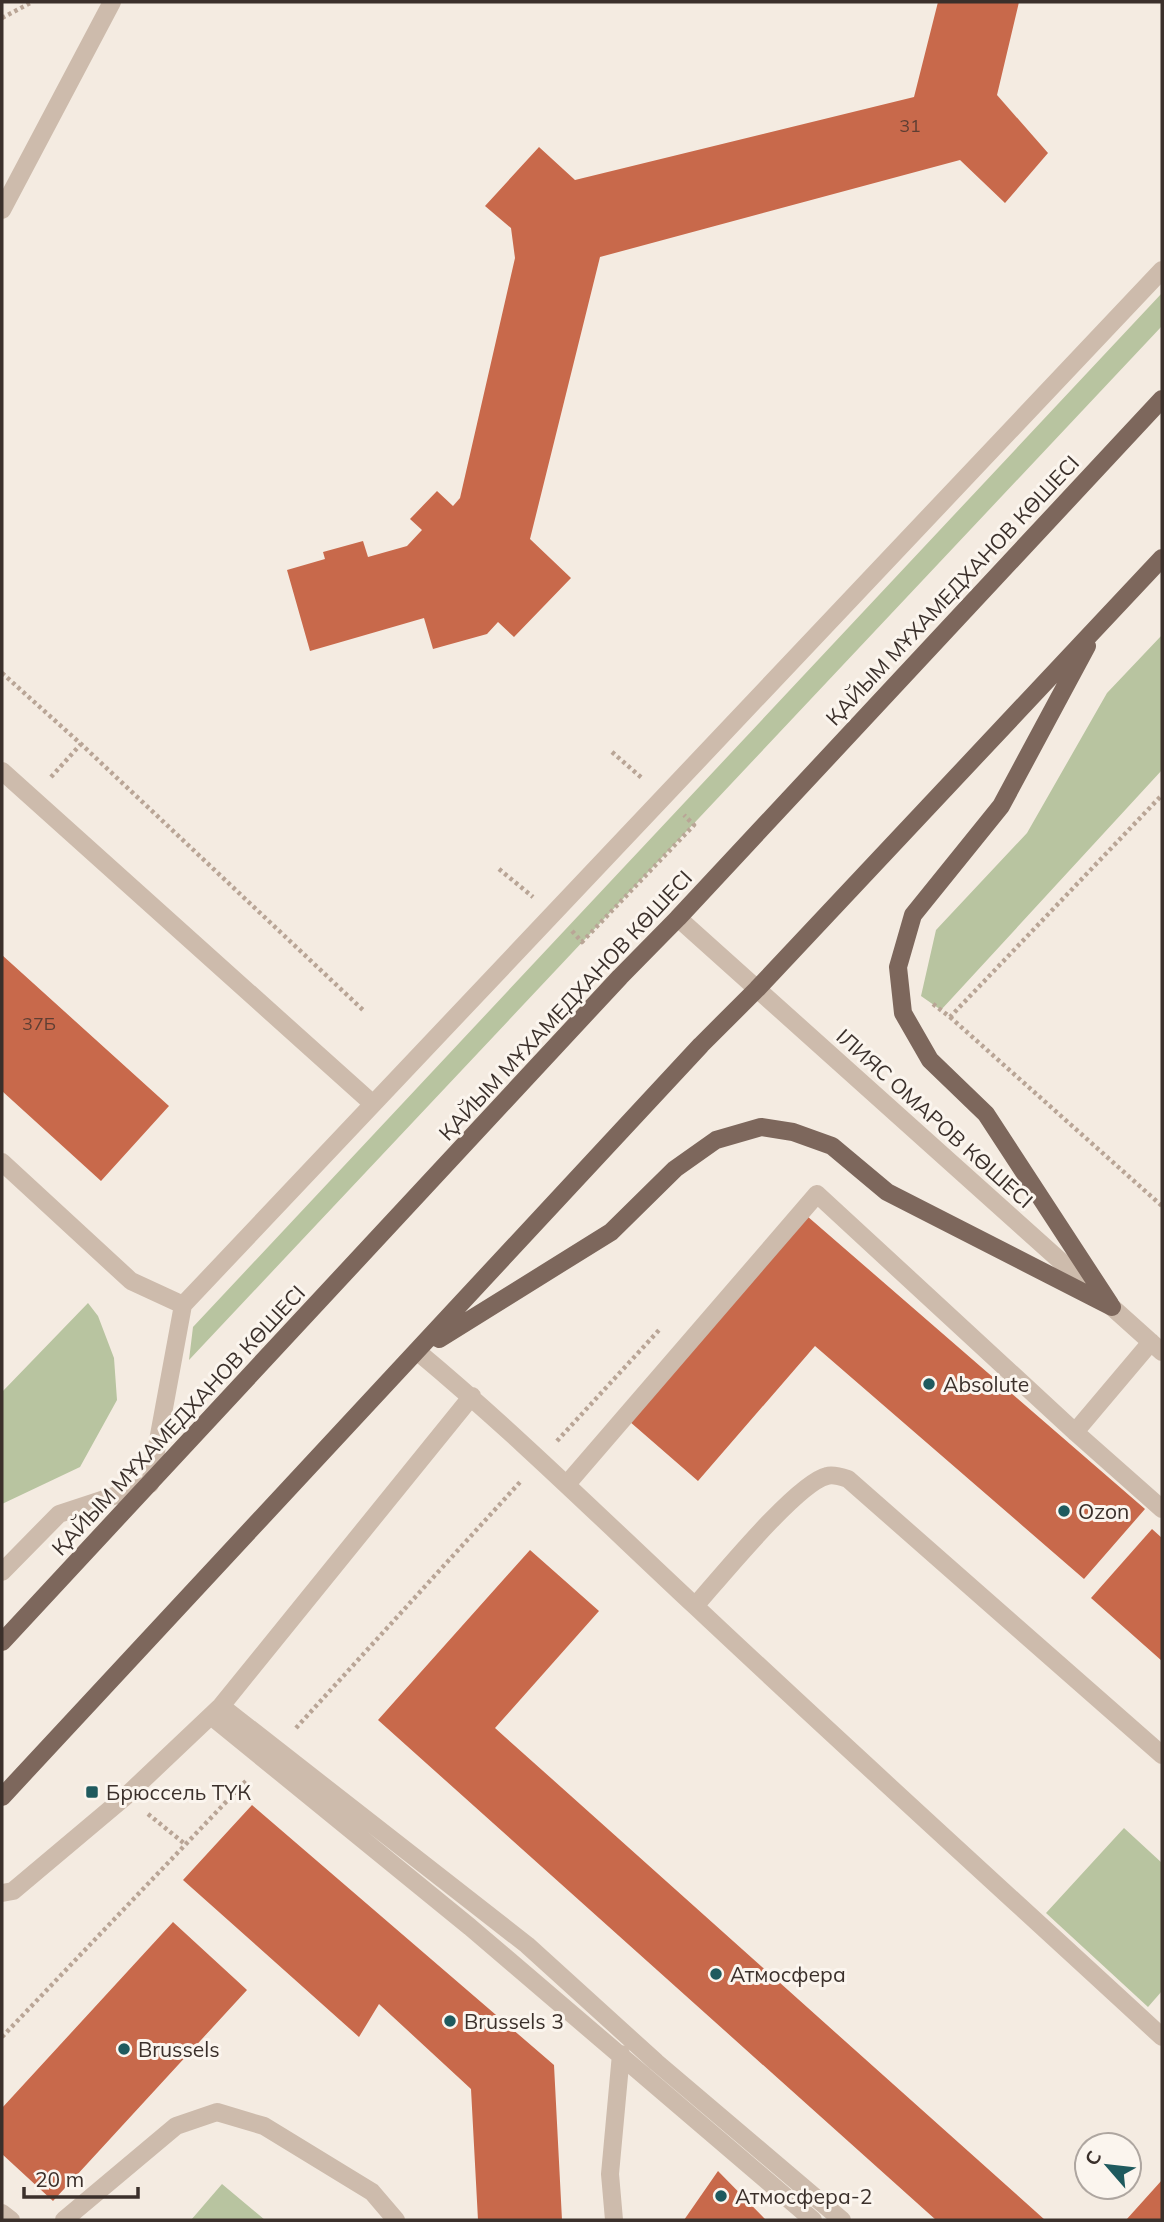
<svg xmlns="http://www.w3.org/2000/svg" width="1164" height="2222" font-family="Mulish,sans-serif">
	<style>
		.green { fill: #b8c4a0 }
		.building { fill: #c8694b }
		.lines { fill: none; stroke-linecap: round; stroke-linejoin: round }
		.path { stroke: #b9a596; stroke-width: 4.5; stroke-dasharray: 3.5 3.5; stroke-linecap: butt }
		.minor { stroke: #cdbbac; stroke-width: 18 }
		.major { stroke: #7d675c; stroke-width: 18 }
		.poi-dot { fill: #1f5a5e; stroke: #fbf5ee; stroke-width: 2.5 }
		.labels { text-anchor: middle; dominant-baseline: central; stroke-width: 6; stroke-linejoin: round; paint-order: stroke }
		.number-label { font-size: 18px; fill: #5e3e33 }
		.street-label { font-size: 21px; fill: #3b302b; stroke: #fbf5ee }
		.poi-label { font-size: 21px; fill: #3b302b; stroke: #fbf5ee; text-anchor: start }
	</style>
	<rect width="100%" height="100%" fill="#f4ebe1"/>
	<!-- green -->
	<path class="green" d="M1162,293V326L189,1360L193,1327Z
		M1162,635V770L941,1010L921,996L936,930L1027,833L1107,693Z
		M88,1303L98,1316L114,1358L117,1400L80,1467L2,1504V1392Z
		M1124,1828L1162,1863V1991L1148,2007L1046,1913Z
		M222,2184L265,2220H191Z"/>
	<!-- building -->
	<path class="building" d="M938,2H1019L997,95L1048,153L1005,203L960,160L600,257L530,539L571,578L514,637L498,622L487,634L433,649L424,618L310,651L287,570L325,559L323,552L363,541L368,557L407,546L422,530L410,519L437,491L453,506L460,498L515,258L511,228L485,206L539,147L575,180L914,97Z
		M2,955L169,1106L101,1181L2,1091Z
		M807,1216L1145,1509L1084,1579L815,1346L698,1481L629,1421Z
		M1152,1529L1162,1538V1661L1091,1598Z
		M530,1550L599,1611L495,1728L1045,2220H936L378,1720Z
		M252,1805L554,2065L562,2220H478L471,2089L379,2004L359,2037L183,1880Z
		M173,1922L247,1990L53,2201L2,2154V2108Z
		M718,2171L766,2220H684Z
		M1162,2180V2220H1126Z"/>
	<g class="lines">
		<!-- path -->
		<path class="path" d="M2,18L32,2
			M2,673L81,744L363,1010
			M612,752L643,779
			M51,777L81,744
			M499,869L533,897
			M572,931L582,942L694,825L684,815
			M933,1004L950,1017L1162,795
			M950,1017L1162,1206
			M557,1441L660,1329
			M296,1728L521,1481
			M148,1814L185,1844
			M2,2037L246,1781"/>
		<!-- minor -->
		<path class="minor" d="M2,210L112,2
			M2,771L373,1104
			M678,918L1162,1352
			M2,1162L131,1281L183,1305
			M418,1352C514,1432 603,1520 695,1606C849,1751 1006,1893 1162,2037
			M1075,1432L1151,1342
			M567,1484L817,1194L1075,1432L1162,1509
			M2,1572L59,1514L150,1484L183,1305L1162,270
			M695,1606C719,1579 797,1483 827,1476C833,1474 842,1477 848,1479L1162,1755
			M221,1706L527,1945L656,2062L842,2220
			M211,1716L470,1927L813,2220
			M2,1893L13,1891L126,1796L221,1706L472,1396
			M2,2213L11,2220
			M64,2220L176,2126L217,2112L264,2126L372,2192L396,2220
			M614,2220L610,2174L621,2054"/>
		<!-- major -->
		<path class="major" d="M1087,646L1001,806L913,915L898,967L903,1013L930,1060L986,1114L1110,1304
			M439,1339L611,1232L675,1169L716,1140L761,1127L793,1132L832,1146L887,1192L1112,1307
			M2,1642L620,977L678,918L1162,399
			M2,1797L701,1045L757,989L1162,558"/>
	</g>
	<!-- markers -->
	<g class="poi-dot">
		<circle cx="929" cy="1384" r="7"/>
		<circle cx="1064" cy="1511" r="7"/>
		<rect x="85" y="1785" width="14" height="14" rx="3.5"/>
		<circle cx="716" cy="1974" r="7"/>
		<circle cx="450" cy="2021" r="7"/>
		<circle cx="124" cy="2049" r="7"/>
		<circle cx="721" cy="2196" r="7"/>
	</g>
	<g class="labels">
		<!-- number labels -->
		<g class="number-label">
			<text x="910" y="125">31</text>
			<text x="39" y="1023">37Б</text>
		</g>
		<!-- street labels -->
		<g class="street-label">
			<text transform="translate(952 590) rotate(-47)">ҚАЙЫМ МҰХАМЕДХАНОВ КӨШЕСІ</text>
			<text transform="translate(565 1005) rotate(-47)">ҚАЙЫМ МҰХАМЕДХАНОВ КӨШЕСІ</text>
			<text transform="translate(935 1118) rotate(42)">ІЛИЯС ОМАРОВ КӨШЕСІ</text>
			<text transform="translate(178 1420) rotate(-47)">ҚАЙЫМ МҰХАМЕДХАНОВ КӨШЕСІ</text>
		</g>
		<!-- poi labels -->
		<g class="poi-label">
			<text x="943" y="1384">Absolute</text>
			<text x="1078" y="1511">Ozon</text>
			<text x="106" y="1792">Брюссель ТҮК</text>
			<text x="730" y="1974">Атмосфера</text>
			<text x="464" y="2021">Brussels 3</text>
			<text x="138" y="2049">Brussels</text>
			<text x="735" y="2196">Атмосфера-2</text>
		</g>
	</g>
	<!-- border -->
	<rect width="1164" height="2222" fill="none" stroke="#3b302b" stroke-width="7"/>
	<!-- north arrow -->
	<g transform="translate(1108 2166) rotate(298)"><circle r="33" fill="#fbf5ee" stroke="#aea6a0" stroke-width="2"/>
	<path d="M0-5L12 26L0 18L-12 26Z" fill="#1f5a5e"/>
	<text y="-10" font-size="19" font-weight="bold" text-anchor="middle" fill="#3b302b">С</text>
	</g>
	<!-- scale -->
	<path d="M24 2187v10h114v-10" fill="none" stroke="#3b302b" stroke-width="3.5"/>
	<text x="35" y="2187" font-size="21" fill="#3b302b" stroke="#fbf5ee" stroke-width="5" paint-order="stroke">20 m</text>
</svg>
